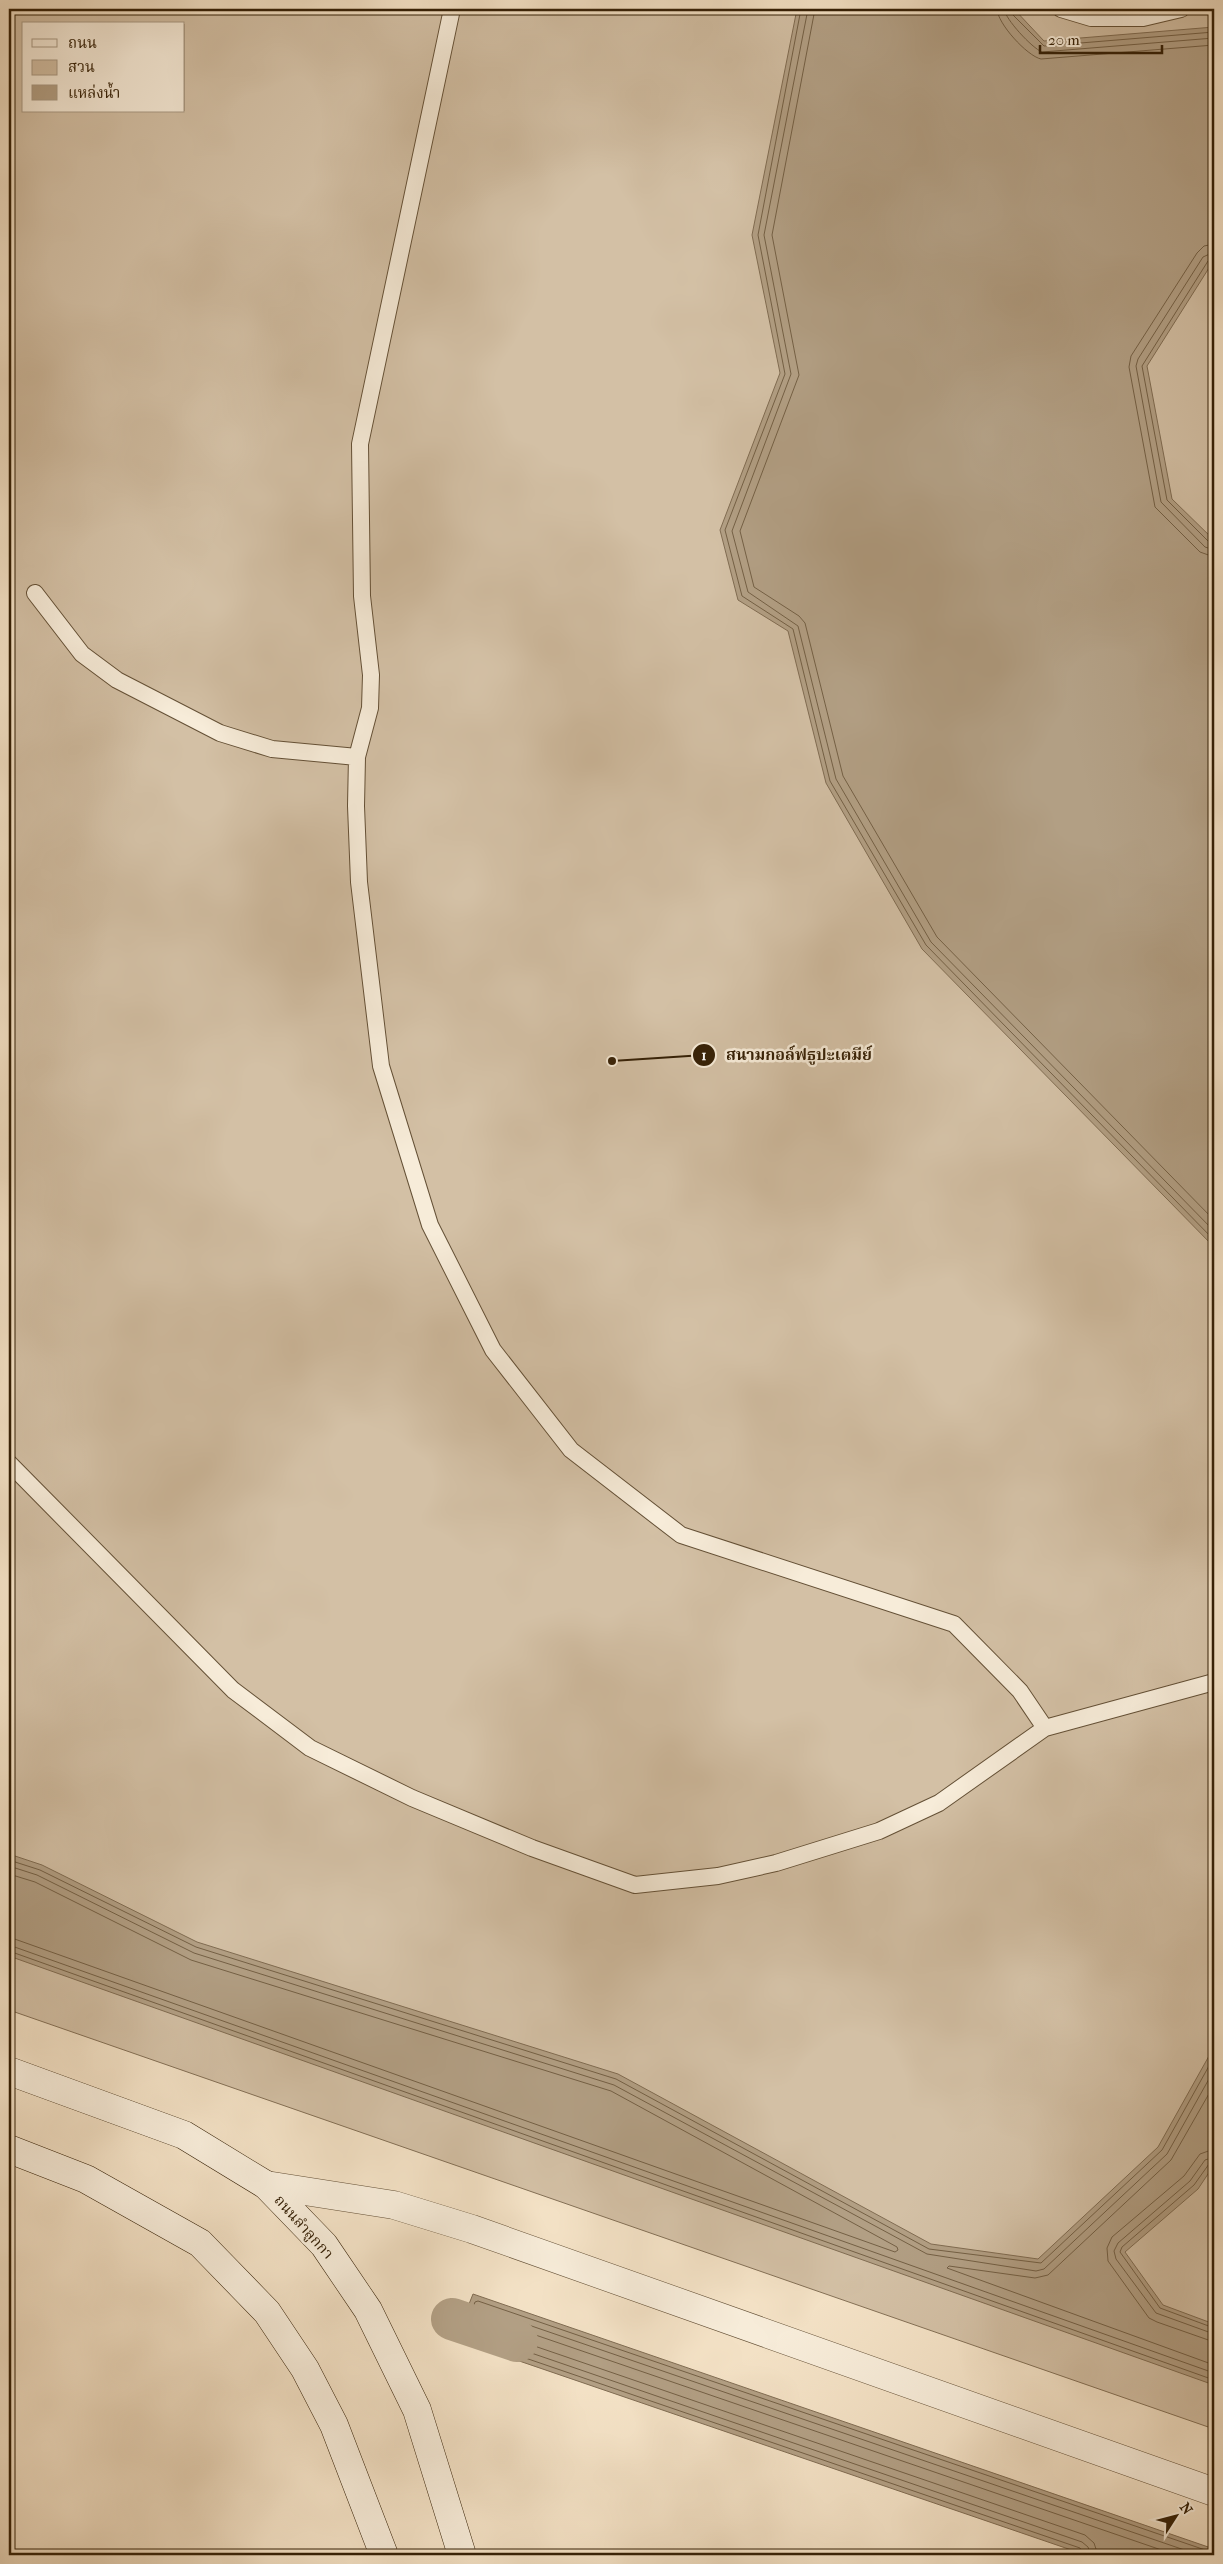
<svg xmlns="http://www.w3.org/2000/svg" width="1223" height="2564" font-family="'IM FELL French Canon','Noto Serif Thai',serif">
	<style>
		.green { fill: #d3c0a5; stroke: #847056; fill-rule: evenodd }
		.water { fill: #b29f84; stroke: #806c52 }
		.lines { fill: none; stroke-linecap: round; stroke-linejoin: round }
		.shore { stroke: #746045; stroke-width: 1 }
		.canal { stroke: #b29f84; stroke-width: 42 }
		.lane-casing { stroke: #645036; stroke-width: 18 }
		.street-casing { stroke: #645036; stroke-width: 29 }
		.secondary-casing { stroke: #352006; stroke-width: 29 }
		.lane { stroke: #f7ecd9; stroke-width: 16 }
		.street { stroke: #f7ecd9; stroke-width: 28 }
		.secondary { stroke: #f7ecd9; stroke-width: 28 }
		.labels { text-anchor: middle; dominant-baseline: central; stroke-width: 5; stroke-linejoin: round; paint-order: stroke }
		.street-label { font-size: 15px; fill: #352006; stroke: #f7ecd9 }
		.leader { fill: none; stroke: #352006; stroke-width: 2 }
		.callout-dot { fill: #352006; stroke: #f7ecd9; stroke-width: 2 }
		.mark-label { font-size: 15px; text-anchor: middle; font-weight: bold; fill: #fff }
		.callout-label { font-size: 16px; text-anchor: middle; font-weight: bold; fill: #352006; stroke: #f7ecd9; stroke-width: 5; stroke-linejoin: round; paint-order: stroke }
	</style>
	<rect width="100%" height="100%" fill="#f3e1c5"/>
	<filter id="stains"><feTurbulence type="fractalNoise" baseFrequency=".004" numOctaves="4"/><feColorMatrix values="0 0 0 0 .2 0 0 0 0 .09 0 0 0 0 .02 0 0 0 .5 -.17"/></filter>
	<radialGradient id="worn" r=".72"><stop offset=".6" stop-color="#630" stop-opacity="0"/><stop offset="1" stop-color="#630" stop-opacity=".3"/></radialGradient>
	<!-- green -->
	<path class="green" d="M9,9H1214V2429L9,2010ZM24,24H184V111H24Z"/>
	<!-- water -->
	<path class="water" d="M797,9H1014L1044,41L1214,27V260L1147,366L1172,499L1214,540V1247L922,949L826,783L788,631L738,600L720,530L780,373L752,235Z
		M9,1854L42,1865L197,1942L618,2074L931,2244L1038,2259L1158,2147L1214,2047V2165L1198,2189L1125,2252L1163,2305L1214,2324V2385L9,1956Z
		M473,2294L1214,2549V2555H1086L455,2339Z"/>
	<g class="lines">
		<!-- shore -->
		<path class="shore" d="M801,9L758,235L785,374L725,530L742,596L793,629L830,781L926,945L1214,1240
			M808,9L764,235L791,374L732,531L748,592L798,626L836,779L931,942L1214,1231
			M815,9L772,235L799,375L740,531L754,587L799,616L805,623L843,776L937,937L1214,1220
			M997,9C997,23 1027,56 1041,59L1214,45
			M1004,9C1005,19 1032,48 1042,52L1214,38
			M1011,9L1012,14L1044,46L1214,32
			M1214,244L1204,246L1197,253L1131,356L1129,367L1155,507L1200,552L1214,557
			M1214,252L1203,257L1138,359L1136,366L1161,502L1205,547L1214,550
			M1214,258L1208,261L1142,366L1167,500L1209,542L1214,544
			M9,1860L40,1870L196,1947L616,2079L929,2249L1041,2263L1162,2150L1214,2057
			M9,1866L37,1875L194,1953L614,2085L927,2254L1036,2271L1044,2269L1167,2154L1214,2070
			M9,1874L35,1882L191,1960L611,2091L897,2247L898,2250L895,2252L9,1937
			M9,1945L1214,2373
			M9,1951L1214,2380
			M1214,2085L1171,2160L1048,2275L1035,2278L949,2266L947,2268L1214,2365
			M1214,2149L1200,2154L1184,2176L1112,2237L1107,2248L1108,2261L1149,2318L1157,2322L1214,2342
			M1214,2157L1205,2160L1190,2181L1118,2243L1114,2251L1116,2259L1156,2313L1214,2334
			M1214,2163L1209,2164L1194,2185L1122,2247L1120,2252L1160,2308L1214,2328
			M1084,2555L1080,2548L464,2337L463,2334L475,2302L478,2301L1214,2553
			M1091,2555L1088,2547L1082,2542L473,2333L471,2330L479,2310L482,2309L1199,2555
			M1098,2555L1094,2543L1085,2535L482,2328L481,2325L486,2318L1176,2555"/>
		<!-- canal -->
		<path class="canal" d="M452,2319L517,2341"/>
		<!-- lane casing -->
		<g class="lane-casing">
			<path id="lane" d="M1061,9L1091,18H1143L1181,9
				M35,593L82,654L117,680L220,733L272,749L357,757L370,708L371,675L362,596L360,444L452,9
				M357,757L356,806L359,882L381,1066L430,1225L493,1350L571,1450L681,1535L954,1624L1020,1691L1045,1728L1214,1682
				M9,1463L233,1690L310,1748L412,1798L532,1848L635,1885L718,1876L776,1863L879,1831L939,1803L1045,1728"/>
		</g>
		<!-- street casing -->
		<g class="street-casing">
			<path id="street" d="M266,2185L394,2205L472,2229L1214,2492"/>
		</g>
		<!-- secondary casing -->
		<g class="secondary-casing">
			<path id="secondary" d="M9,2071L184,2135L266,2185L324,2245L368,2310L417,2410L462,2555
				M9,2149L86,2179L200,2243L267,2312L305,2369L334,2425L384,2555"/>
		</g>
		<!-- lane -->
		<use href="#lane" class="lane"/>
		<!-- street -->
		<use href="#street" class="street"/>
		<!-- secondary -->
		<use href="#secondary" class="secondary"/>
	</g>
	<g class="labels">
		<!-- street labels -->
		<g class="street-label">
			<text transform="translate(304 2227) rotate(48)">ถนนลำลูกกา</text>
		</g>
	</g>
	<!-- callouts -->
	<path class="leader" d="M612 1061L704 1055"/>
	<g class="callout-dot">
		<circle cx="612" cy="1061" r="5"/>
		<circle cx="704" cy="1055" r="12"/>
	</g>
	<g class="mark-label">
		<text x="704" y="1060">1</text>
	</g>
	<g class="callout-label">
		<text x="799" y="1060">สนามกอล์ฟธูปะเตมีย์</text>
	</g>
	<!-- margin -->
	<rect width="1223" height="2564" fill="none" stroke="#f3e1c5" stroke-width="30"/>
	<rect x="10" y="10" width="1203" height="2544" fill="none" stroke="#352006" stroke-width="2.5"/>
	<rect x="15" y="15" width="1193" height="2534" fill="none" stroke="#352006"/>
	<!-- legend -->
	<rect x="22" y="22" width="162" height="90" fill="#f7ecd9" stroke="#a99a85"/>
	<rect x="32" y="39" width="25" height="8" fill="#f7ecd9" stroke="#a99a85"/>
	<text x="68" y="48" font-size="15" fill="#352006">ถนน</text>
	<rect x="32" y="60" width="25" height="15" fill="#d3c0a5" stroke="#a99a85"/>
	<text x="68" y="72" font-size="15" fill="#352006">สวน</text>
	<rect x="32" y="85" width="25" height="15" fill="#b29f84" stroke="#a99a85"/>
	<text x="68" y="98" font-size="15" fill="#352006">แหล่งน้ำ</text>
	<!-- north arrow -->
	<g transform="translate(1176 2516) rotate(54)" stroke="#f7ecd9" stroke-width="4" paint-order="stroke">
	<path d="M0-4L9 19L0 12L-9 19Z" fill="#352006"/>
	<text y="-8" font-size="14" font-weight="bold" text-anchor="middle" fill="#352006">N</text>
	</g>
	<!-- scale -->
	<path d="M1040 45v8h122v-8" fill="none" stroke="#352006" stroke-width="2.5"/>
	<text x="1048" y="45" font-size="15" fill="#352006" stroke="#f7ecd9" stroke-width="4" paint-order="stroke">20 m</text>
	<rect width="100%" height="100%" filter="url(#stains)"/>
	<rect width="100%" height="100%" fill="url(#worn)"/>
</svg>
